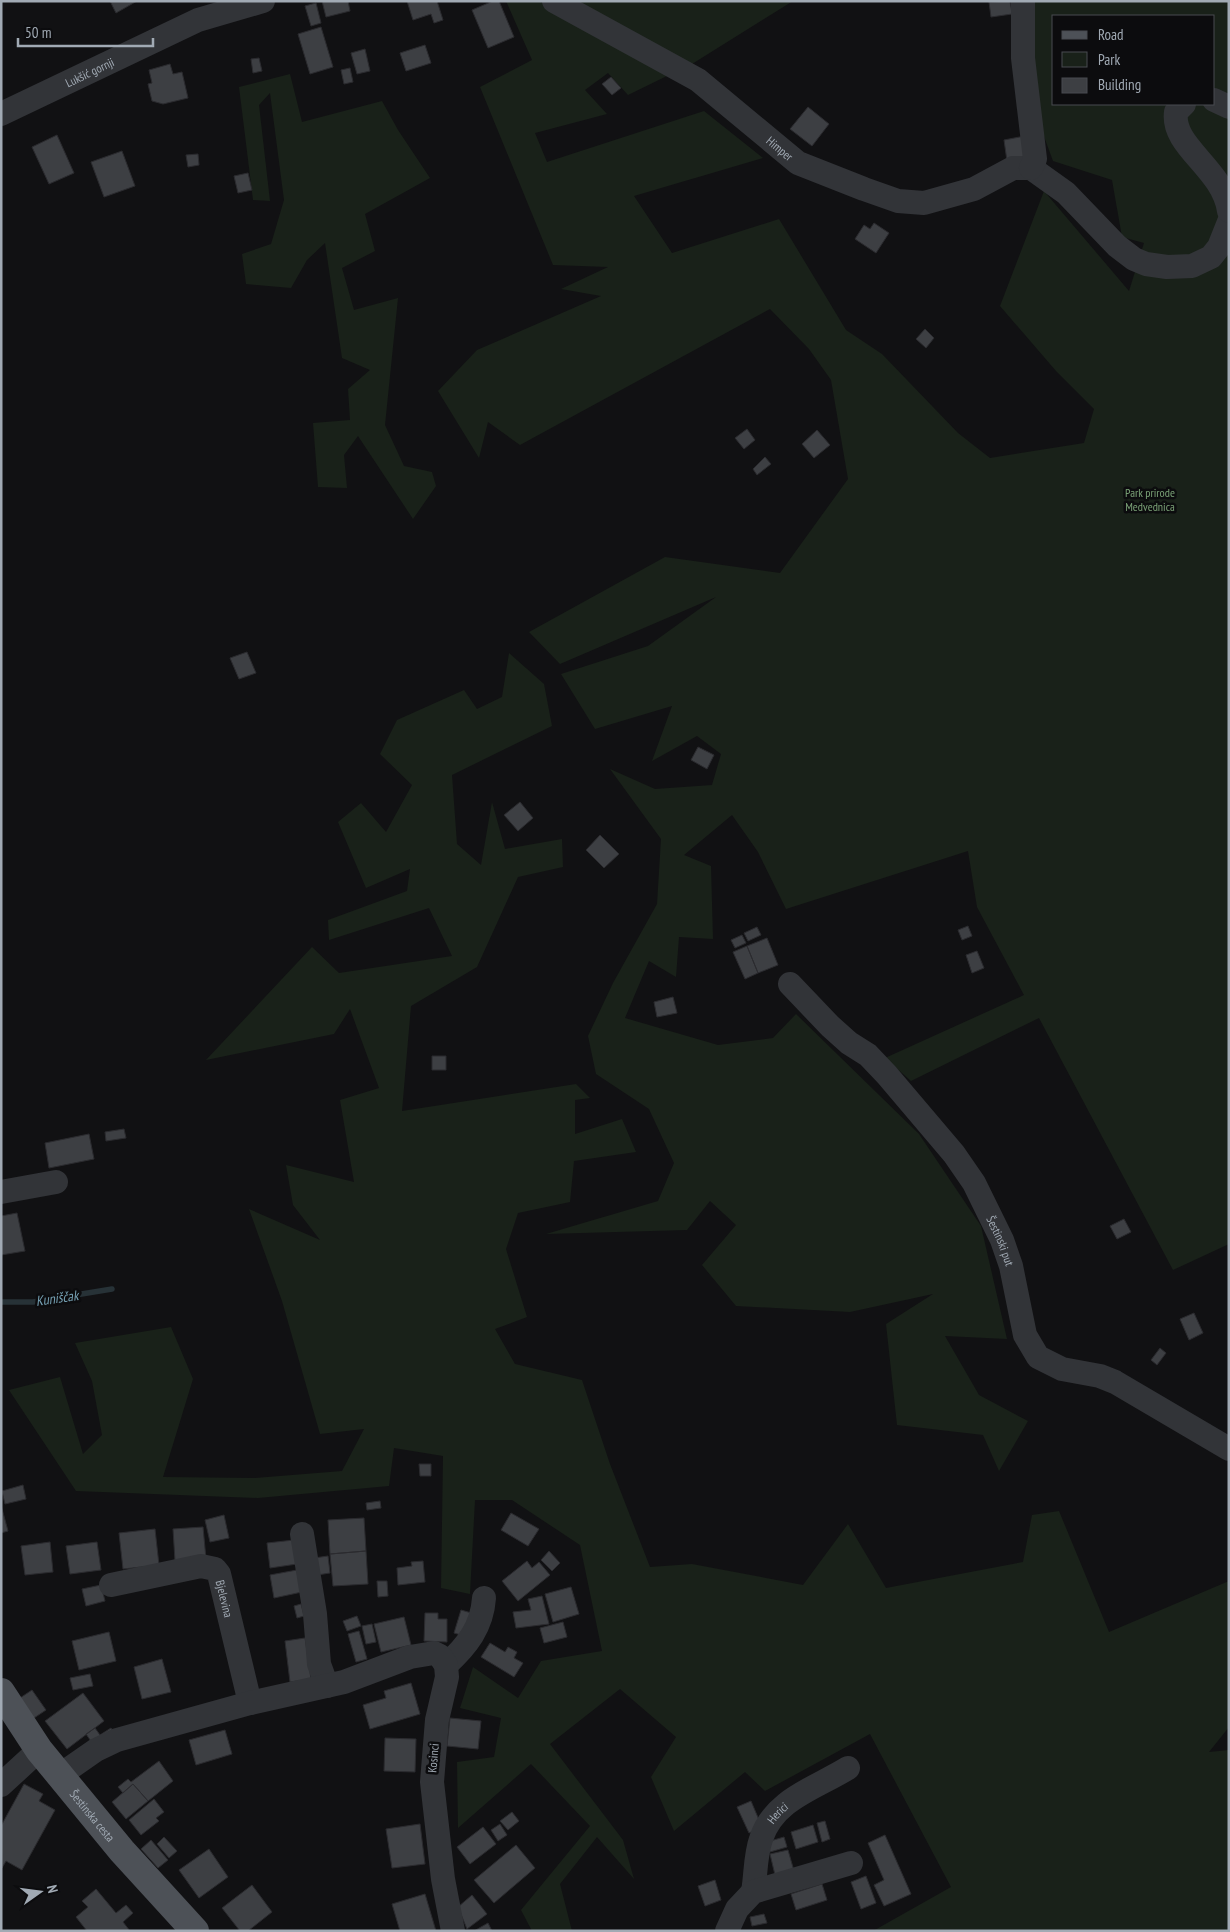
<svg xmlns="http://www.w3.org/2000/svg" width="1230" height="1932" font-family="'PT Sans Narrow',sans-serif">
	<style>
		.green { fill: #192119; fill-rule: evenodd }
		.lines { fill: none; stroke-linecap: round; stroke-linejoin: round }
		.stream { stroke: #273237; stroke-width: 5.5 }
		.building { fill: #3d3f43; stroke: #2b2b2f }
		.minor { stroke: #323438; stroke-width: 24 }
		.major { stroke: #4d5157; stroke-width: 28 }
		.labels { text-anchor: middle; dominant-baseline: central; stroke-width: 5; stroke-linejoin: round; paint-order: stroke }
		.street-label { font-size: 12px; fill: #a1aab4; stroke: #0c0c0e }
		.park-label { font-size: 12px; fill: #7aa176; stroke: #0c0c0e }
		.water-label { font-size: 14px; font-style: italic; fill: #75a0b3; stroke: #0c0c0e }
	</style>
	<rect width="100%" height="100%" fill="#111113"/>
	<!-- green -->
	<path class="green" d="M506,1H539L671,74L628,95L608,73L585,90L607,114L535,133L547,162L704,111L763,158L634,196L672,253L779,219L846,330L882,354L958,433L990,458L1084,443L1094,409L1056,371L1000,306L1044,191L1129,291L1144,243L1122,237L1112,180L1053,161L1035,112L1029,1H1229V1244L1173,1270L1039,1018L911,1081L885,1058L1024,995L977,907L968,851L786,909L758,852L732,815L684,855L711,866L713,939L679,937L676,977L649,961L625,1018L718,1045L773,1038L796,1014L919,1134L981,1226L1007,1339L945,1336L979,1395L1028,1421L999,1471L983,1435L897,1425L886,1324L933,1294L850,1312L736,1306L702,1265L736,1225L710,1201L687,1230L546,1234L658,1201L674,1163L649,1109L596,1074L588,1036L613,983L657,904L661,839L610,769L655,789L712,785L721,754L697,736L652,761L672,706L595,729L561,674L648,646L716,597L560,664L529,632L665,557L780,573L848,479L831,380L809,349L770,309L520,445L488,422L479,458L438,391L477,350L601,296L561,289L608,267L553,265L480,87L532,60ZM1054,16H1214V104H1054Z
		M570,1H793L684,69Z
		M290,74L302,122L382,101L398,130L430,178L365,214L375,251L342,268L354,310L398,298L385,425L404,466L432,472L436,486L413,519L358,436L344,455L347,488L318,487L313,423L350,420L348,389L370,370L342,358L325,243L307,260L291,288L246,284L242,254L271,244L284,200L270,93L259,105L270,201L253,200L239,87Z
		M509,653L544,684L552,726L452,775L457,844L481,865L492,802L505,849L562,839L563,867L518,877L477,967L411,1006L402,1111L576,1084L590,1098L575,1100V1134L622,1119L636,1152L574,1161L570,1202L518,1213L506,1249L527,1317L495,1329L515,1364L582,1380L610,1464L650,1567L692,1564L803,1585L848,1524L886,1588L1023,1562L1032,1515L1059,1511L1109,1632L1229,1581V1727L1209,1752L1229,1750V1931H873L951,1887L870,1734L765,1791L745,1772L674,1831L651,1777L676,1737L620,1689L550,1744L623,1840L634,1879L597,1837L560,1884L572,1931H532L521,1910L590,1826L531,1764L458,1828L457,1762L494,1757L501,1718L460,1708L473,1667L518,1698L541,1661L602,1651L580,1545L512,1500H475L470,1594L441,1588L443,1456L394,1448L389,1486L258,1498L76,1491L9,1390L60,1377L83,1454L102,1435L92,1381L75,1343L171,1327L193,1379L163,1477L255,1478L342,1471L364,1429L320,1434L282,1301L249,1209L320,1240L293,1205L286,1165L354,1182L340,1100L379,1088L350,1009L334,1034L206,1060L312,947L339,973L452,956L429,908L329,940L328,920L407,891L410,869L366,888L338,822L361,803L386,832L412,785L380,754L397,720L464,690L477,709L502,697Z"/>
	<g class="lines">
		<!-- stream -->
		<path class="stream" d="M1,1302H33L112,1289"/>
	</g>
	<!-- building -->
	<path class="building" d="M110,1H137L116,13Z
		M322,1H348L350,11L326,17Z
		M407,1H437L443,20L434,23L431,14L413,20Z
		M493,1H499L514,37L488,48L472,10Z
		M1010,1L1012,14L991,17L989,2Z
		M316,3L321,23L311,26L305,6Z
		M321,27L333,67L310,74L298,34Z
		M425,45L431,63L406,71L400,53Z
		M365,49L370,71L357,74L351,53Z
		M259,58L262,71L253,73L251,59Z
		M170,64L173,74L182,72L188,98L163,104L152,101L148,84L152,83L149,70Z
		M350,68L353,82L344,84L341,70Z
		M611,77L621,88L612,95L602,84Z
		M808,107L829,124L812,146L790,129Z
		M57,135L74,173L49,184L32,147Z
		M1030,135L1033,157L1007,161L1004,140Z
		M122,151L135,186L104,197L91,162Z
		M198,154L199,165L188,167L186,155Z
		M248,173L252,190L238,193L234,176Z
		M874,223L889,233L876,253L855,239L864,225L870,229Z
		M925,329L934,338L926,348L916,339Z
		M747,429L755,440L744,449L735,438Z
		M817,430L830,445L814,458L802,444Z
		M765,457L771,464L757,475L753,469Z
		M247,652L256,673L239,679L230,658Z
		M698,747L714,755L707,769L691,760Z
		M520,802L533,818L518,831L504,815Z
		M600,835L619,854L604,868L586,850Z
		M968,926L972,936L962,940L958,930Z
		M757,927L761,935L748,941L744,933Z
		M742,935L746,943L735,948L731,940Z
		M767,938L778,965L758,973L747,946Z
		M747,946L758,973L745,979L733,952Z
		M977,951L984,968L972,973L966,955Z
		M673,997L677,1013L657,1017L654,1002Z
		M432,1056H446V1070H432Z
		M124,1129L126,1138L106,1141L105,1132Z
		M89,1134L94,1159L49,1168L45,1143Z
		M17,1213L25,1251L1,1255V1216Z
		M1124,1219L1131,1232L1117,1239L1110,1226Z
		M1194,1313L1203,1333L1189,1340L1180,1319Z
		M1160,1348L1166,1353L1157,1365L1151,1360Z
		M419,1464H431V1476H420Z
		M23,1485L26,1499L5,1504L2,1491Z
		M380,1501L381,1508L367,1510L366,1503Z
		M1,1505L8,1531L1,1533Z
		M511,1513L539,1529L528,1546L501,1530Z
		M224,1515L229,1538L210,1542L205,1520Z
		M364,1518L366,1551L330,1554L328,1520Z
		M203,1527L206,1559L175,1561L173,1529Z
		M155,1529L159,1565L123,1569L119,1533Z
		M294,1540L297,1564L270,1568L267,1543Z
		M50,1542L53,1572L25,1575L21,1546Z
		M97,1542L101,1570L70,1574L66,1546Z
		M366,1551L368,1584L333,1586L330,1554Z
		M549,1551L560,1563L552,1571L541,1560Z
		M328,1556L330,1573L317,1575L314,1558Z
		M423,1561L425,1582L398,1585L397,1568L412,1566L411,1562Z
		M527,1561L532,1568L539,1562L550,1575L518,1601L502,1581Z
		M297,1570L302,1592L274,1598L270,1575Z
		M377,1581H387L388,1596L378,1597Z
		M101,1585L105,1601L86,1606L82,1589Z
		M571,1587L579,1614L553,1622L545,1594Z
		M542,1596L549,1624L516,1628L513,1612L531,1610L528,1599Z
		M301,1604L304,1616L297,1618L294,1606Z
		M461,1610L475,1614L468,1637L454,1633Z
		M425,1613H438V1619H447V1642L424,1641Z
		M357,1616L361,1626L347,1631L343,1621Z
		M404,1617L411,1645L381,1652L374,1624Z
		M563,1622L567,1637L544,1643L540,1628Z
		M372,1624L376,1642L366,1644L362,1626Z
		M359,1631L367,1659L356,1662L348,1634Z
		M109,1632L116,1661L79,1670L72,1641Z
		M305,1638L311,1679L290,1682L285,1641Z
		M490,1643L505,1652L508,1647L517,1652L514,1658L523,1663L514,1677L481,1657Z
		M162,1659L171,1692L142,1699L134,1667Z
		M90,1674L93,1686L73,1690L70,1678Z
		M411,1683L420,1714L370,1729L363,1705L386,1698L384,1691Z
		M32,1690L46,1710L31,1720L17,1700Z
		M83,1693L104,1721L67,1749L45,1721Z
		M450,1718L481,1721L478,1749L447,1746Z
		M95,1728L100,1735L111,1728L116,1736L95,1747L86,1734Z
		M225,1730L232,1754L196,1765L189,1740Z
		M385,1738L416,1739L415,1772L384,1771Z
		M159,1761L173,1781L148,1801L133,1784L123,1793L118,1787L128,1779L131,1782Z
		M24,1784L43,1794L39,1801L55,1810L22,1870L6,1861L2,1868L1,1826Z
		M133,1784L148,1801L126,1819L112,1802Z
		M154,1799L164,1812L156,1818L159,1821L141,1835L129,1820Z
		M751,1801L762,1827L749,1833L737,1807Z
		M512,1812L519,1821L508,1830L500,1821Z
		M825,1821L830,1839L822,1842L817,1823Z
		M420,1824L425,1864L392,1868L386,1829Z
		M500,1824L507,1835L498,1841L491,1830Z
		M813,1825L818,1842L796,1849L791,1832Z
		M483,1827L496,1844L470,1864L457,1847Z
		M885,1835L911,1894L884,1906L874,1885L884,1880L868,1843Z
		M164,1837L177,1851L169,1858L157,1844Z
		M784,1837L787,1847L770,1852L767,1842Z
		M151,1840L168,1860L158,1868L141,1849Z
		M516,1845L535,1868L494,1903L474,1880Z
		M209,1849L228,1877L199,1898L179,1870Z
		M788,1850L794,1871L775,1875L770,1854Z
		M866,1876L876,1903L861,1909L851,1882Z
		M715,1880L721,1900L705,1906L698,1886Z
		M822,1884L827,1900L796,1910L791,1894Z
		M252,1885L272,1912L248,1931H240L222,1908Z
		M96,1889L116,1913L126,1905L133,1913L123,1922L130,1931H87L76,1917L88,1907L82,1901Z
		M425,1894L436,1931H400L392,1904Z
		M472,1895L487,1914L467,1929L458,1907Z
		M764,1914L767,1923L752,1926L750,1917Z
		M488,1923L492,1931H474Z"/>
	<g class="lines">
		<!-- minor -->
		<g class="minor">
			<path id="s1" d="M554,1L698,80L798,163L864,189L898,201L924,203L974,189L1013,168H1031L1066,193L1117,246L1134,259L1146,264L1167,267L1192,266L1211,257L1219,247L1229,222"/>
			<path d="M1023,1V58L1035,159L1031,168"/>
			<path d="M1214,100L1229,107"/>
			<path d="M1184,104L1176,112C1171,147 1223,168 1229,211"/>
			<path id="s2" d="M1,114L198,20L263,1"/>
			<path id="s3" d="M790,984L830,1026L849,1043L868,1055L887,1075L954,1154L974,1183L1002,1240L1011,1266L1025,1335L1038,1357L1062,1369L1100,1376L1115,1382L1229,1449"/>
			<path d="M1,1192L56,1182"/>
			<path d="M302,1534L315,1614L319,1664L327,1686"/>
			<path id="s4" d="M111,1585L201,1566L215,1569L219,1574L250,1703"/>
			<path d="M446,1665C467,1646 482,1627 484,1598"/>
			<path d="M60,1775L96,1750L117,1740L250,1703L344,1682L410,1657L434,1653L440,1656L446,1665L447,1677L437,1720L432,1782L443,1879L453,1931"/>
			<path d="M1,1785L39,1750"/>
			<path id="s5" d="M753,1892C756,1875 755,1856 761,1839C774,1799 816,1788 848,1768"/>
			<path d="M727,1931L737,1909L753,1892L851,1863"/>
		</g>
		<!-- major -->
		<path class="major" id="s6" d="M1,1692L39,1750L122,1851L195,1931"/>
	</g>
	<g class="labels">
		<!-- street labels -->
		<g class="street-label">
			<text stroke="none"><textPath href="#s2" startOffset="98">Lukšić gornji</textPath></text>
			<text stroke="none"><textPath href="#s1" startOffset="271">Himper</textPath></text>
			<text stroke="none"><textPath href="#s3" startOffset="336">Šestinski put</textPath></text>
			<text stroke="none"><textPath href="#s4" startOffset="138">Bjelevina</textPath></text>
			<text transform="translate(433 1758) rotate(-85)">Kosinci</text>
			<text stroke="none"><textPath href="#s5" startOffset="85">Herici</textPath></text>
			<text stroke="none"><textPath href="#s6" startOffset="154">Šestinska cesta</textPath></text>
		</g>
		<!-- park labels -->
		<g class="park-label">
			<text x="1150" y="492">Park prirode<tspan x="1150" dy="14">Medvednica</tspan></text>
		</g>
		<!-- water labels -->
		<g class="water-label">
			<text transform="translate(57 1298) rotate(-8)">Kuniščak</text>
		</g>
	</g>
	<!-- border -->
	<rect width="1230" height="1932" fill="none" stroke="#a1aab4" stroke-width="5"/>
	<!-- legend -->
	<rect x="1052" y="15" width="162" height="90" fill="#0c0c0e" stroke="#484b50"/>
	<rect x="1062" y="31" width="25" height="8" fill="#4d5157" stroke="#484b50"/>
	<text x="1098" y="40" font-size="15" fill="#a1aab4">Road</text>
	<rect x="1062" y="52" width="25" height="15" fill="#192119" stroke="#484b50"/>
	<text x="1098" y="65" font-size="15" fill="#a1aab4">Park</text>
	<rect x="1062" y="78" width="25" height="15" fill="#3d3f43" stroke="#484b50"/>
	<text x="1098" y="90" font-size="15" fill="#a1aab4">Building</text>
	<!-- north arrow -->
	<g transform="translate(40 1892) rotate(76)" stroke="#0c0c0e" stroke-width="4" paint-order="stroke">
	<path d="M0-4L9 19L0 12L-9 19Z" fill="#a1aab4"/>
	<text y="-8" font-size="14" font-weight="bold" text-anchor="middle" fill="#a1aab4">N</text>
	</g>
	<!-- scale -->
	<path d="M18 38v8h135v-8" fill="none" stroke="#a1aab4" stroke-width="2.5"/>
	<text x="25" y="38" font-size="15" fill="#a1aab4" stroke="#0c0c0e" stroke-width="4" paint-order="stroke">50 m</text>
</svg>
